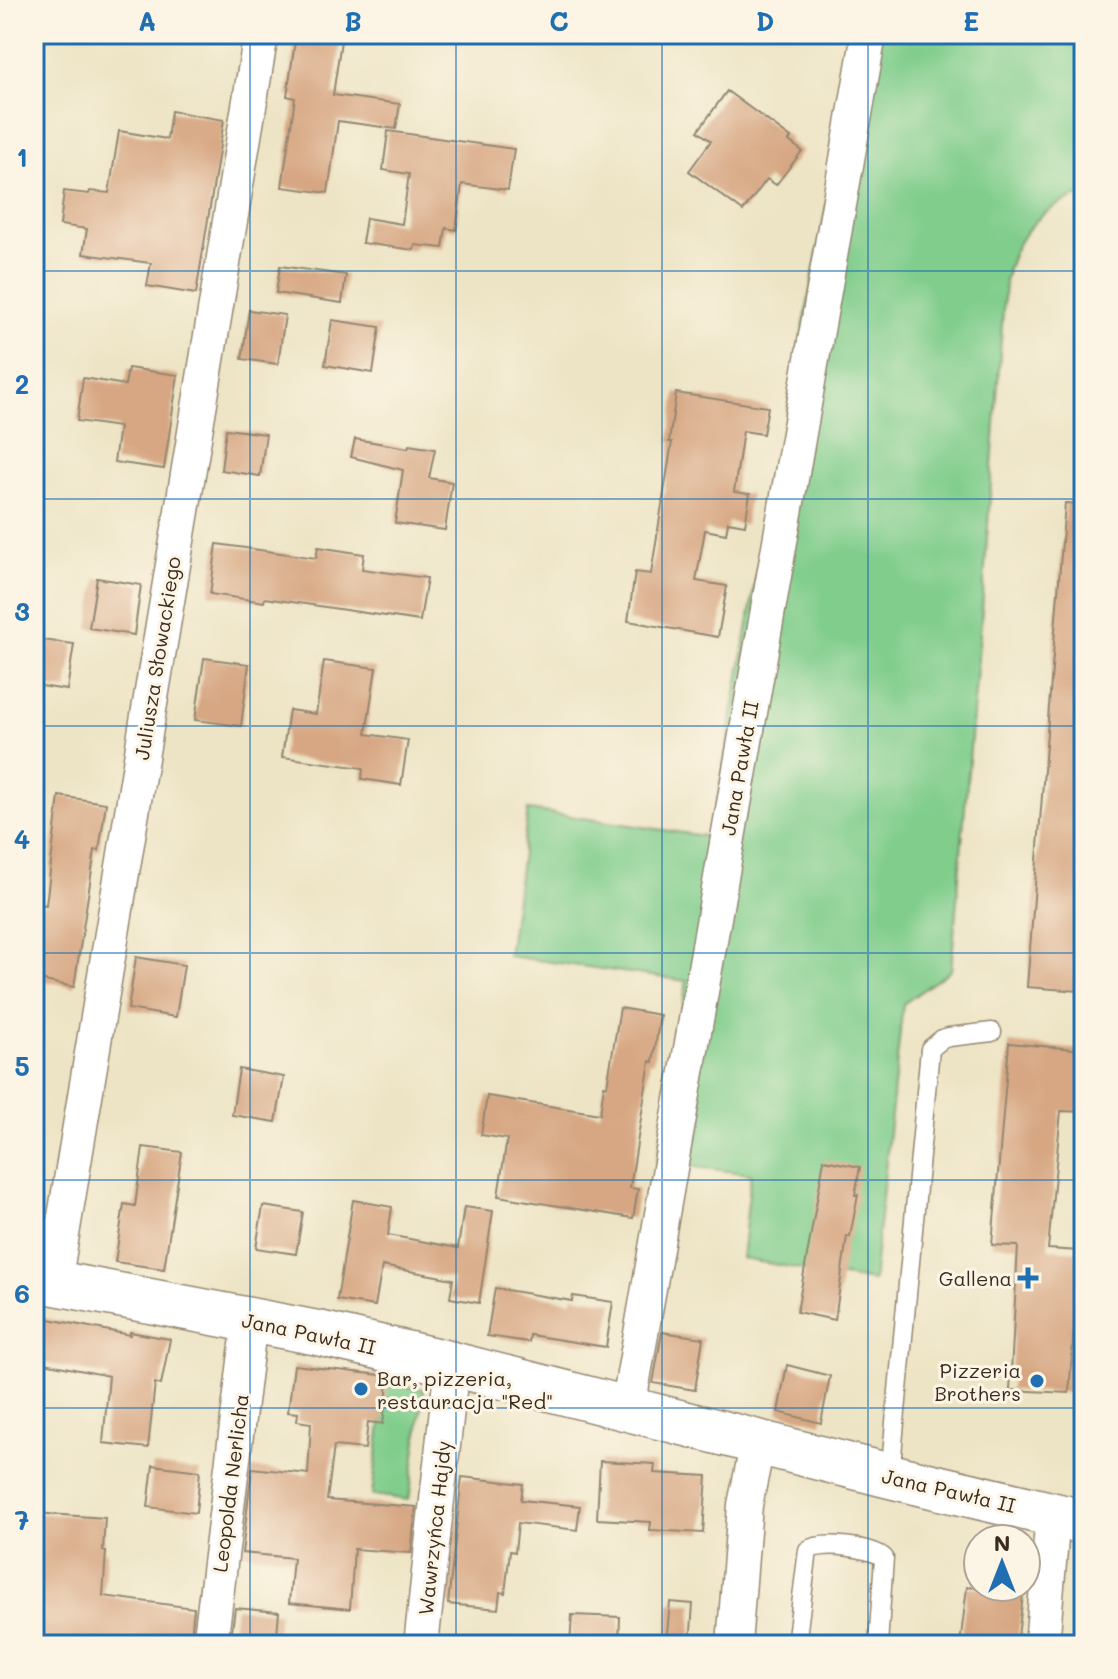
<svg xmlns="http://www.w3.org/2000/svg" width="1118" height="1679" font-family="Mali,sans-serif">
	<style>
		.green { fill: #80cd8c; stroke: #5e7c55; stroke-width: 2 }
		.building { fill: #d7a783 }
		.lines { fill: none; stroke-linecap: round; stroke-linejoin: round }
		.service-casing { stroke: #948772; stroke-width: 21 }
		.minor-casing { stroke: #948772; stroke-width: 37 }
		.tertiary-casing { stroke: #948772; stroke-width: 47 }
		.service { stroke: #fff; stroke-width: 18 }
		.minor { stroke: #fff; stroke-width: 34 }
		.tertiary { stroke: #fff; stroke-width: 44 }
		.grid { fill: none; stroke: #1f6fb2; stroke-width: 2; stroke-opacity: 0.55 }
		.poi-dot { fill: #1f6fb2; stroke: #fcf5e5; stroke-width: 3 }
		.labels { text-anchor: middle; dominant-baseline: central; stroke-width: 6; stroke-linejoin: round; paint-order: stroke }
		.street-label { font-size: 20px; fill: #3b2a1e; stroke: #fcf5e5 }
		.poi-label { font-size: 20px; fill: #3b2a1e; stroke: #fcf5e5; text-anchor: end }
		.neatline { fill: none; stroke: #1f6fb2; stroke-width: 3 }
		.grid-label { font-size: 26px; text-anchor: middle; font-weight: bold; fill: #1f6fb2 }
	</style>
	<rect width="100%" height="100%" fill="#fcf5e5"/>
	<filter id="ink" filterUnits="userSpaceOnUse"><feTurbulence type="fractalNoise" baseFrequency=".0125" numOctaves="2"/><feDisplacementMap in="SourceGraphic" scale="16" xChannelSelector="R" yChannelSelector="G"/><feConvolveMatrix kernelMatrix="1 2 1 2 8 2 1 2 1" color-interpolation-filters="sRGB"/></filter>
	<filter id="wash" filterUnits="userSpaceOnUse"><feTurbulence type="fractalNoise" baseFrequency=".006" numOctaves="4" result="noise"/><feDisplacementMap in="SourceGraphic" scale="32" xChannelSelector="R" yChannelSelector="G"/><feGaussianBlur stdDeviation="1.8" result="paint"/><feColorMatrix in="noise" values="0 0 0 0 0 0 0 0 0 0 0 0 0 0 0 0 0 1.4 0 .05"/><feComposite in="paint" operator="in"/></filter>
	<g filter="url(#wash)">
		<rect width="100%" height="100%" fill="#ede4c5"/>
		<!-- green -->
		<path class="green" d="M859,34H1084V195C1040,206 1013,238 1005,282L982,610L951,970L903,1004L873,1281L742,1259L751,1174L657,1162L687,981L508,956L528,810L711,837L758,566Z
			M386,1384L424,1389L409,1500L372,1495Z"/>
		<g id="blocks">
			<!-- building -->
			<path class="building" d="M296,34H342L333,95L400,104L396,129L338,121L328,193L282,187L295,98L287,96Z
				M727,91L791,138L789,141L802,151L776,185L767,179L743,211L689,171L711,141L698,131Z
				M171,111L224,120L196,294L147,286L151,263L83,254L87,229L60,225L64,191L89,194L90,191L109,193L119,131L167,139Z
				M388,131L514,149L508,190L462,184L456,230L446,228L443,248L415,245L414,250L362,243L366,218L402,224L409,174L383,170Z
				M280,266L346,275L342,303L276,293Z
				M249,310L285,315L278,364L242,359Z
				M332,320L380,327L373,373L325,365Z
				M128,368L178,375L164,469L114,462L119,427L77,421L83,378L125,385Z
				M676,393L768,407L763,434L743,431L734,492L750,494L745,525L728,522L726,534L705,530L696,581L727,586L718,637L628,621L635,572L651,574L672,442H669Z
				M226,429L266,434L260,476L221,470Z
				M355,439L408,448L409,445L435,449L429,478L452,482L445,530L395,523L403,470L351,457Z
				M1065,503L1084,504V935L1080,991L1027,987Z
				M217,544L316,558L318,547L364,554L362,569L427,578L420,621L265,598L264,602L210,594Z
				M97,578L141,585L134,635L89,628Z
				M34,639L74,644L67,690L34,685Z
				M204,658L249,664L241,726L195,720Z
				M324,661L376,668L366,734L408,740L401,785L362,779L363,768L282,757L289,710L316,714Z
				M59,796L106,803L99,851L95,850L74,987L34,979V903L46,905Z
				M136,957L184,965L176,1017L128,1009Z
				M620,1008L660,1015L653,1062L650,1061L630,1188L638,1189L633,1218L498,1196L507,1139L481,1135L487,1096L600,1114L604,1085L607,1086Z
				M1009,1043L1084,1050V1112L1061,1111L1048,1249L1080,1251L1069,1393L1010,1390L1018,1246L992,1245Z
				M239,1069L284,1077L276,1122L232,1115Z
				M143,1147L182,1152L164,1269L115,1262L124,1204L135,1206Z
				M824,1160L860,1167L855,1195H858L850,1237L847,1236L835,1320L797,1312Z
				M353,1200L392,1207L388,1235L458,1248L464,1207L493,1211L479,1303L450,1298L453,1279L382,1266L375,1306L337,1300Z
				M263,1206L303,1212L296,1254L256,1248Z
				M495,1288L572,1301L573,1296L613,1302L606,1347L530,1335L529,1342L487,1336Z
				M34,1316L130,1335V1332L170,1339L161,1385L155,1383L148,1448L103,1443L109,1376L34,1361Z
				M662,1332L703,1338L695,1390L653,1383Z
				M294,1365L389,1376L383,1424L368,1422L365,1449L334,1446L327,1500L416,1507L411,1553L354,1549L350,1609L289,1603L293,1558L242,1553L252,1468L308,1474L311,1423L297,1421L298,1413L288,1412Z
				M787,1365L830,1376L821,1423L778,1412Z
				M600,1461L655,1464L654,1473L707,1476L703,1533L650,1530L651,1522L597,1519Z
				M153,1465L200,1471L196,1513L148,1507Z
				M462,1477L523,1484L521,1500L580,1506L577,1530L518,1523L515,1552L510,1551L505,1593L500,1592L498,1609L448,1604Z
				M34,1513L105,1518L103,1551L106,1552L103,1596L194,1608L190,1645H34Z
				M967,1587H1024L1017,1645H960Z
				M670,1602L693,1604L690,1645H666Z
				M235,1608L279,1612L276,1645H230Z
				M572,1615L620,1617L619,1645H570Z"/>
		</g>
	</g>
	<g filter="url(#ink)">
		<use href="#blocks" fill-opacity="0" stroke="#948772" stroke-width="2"/>
		<g class="lines">
			<!-- service casing -->
			<g class="service-casing">
				<path id="service" d="M890,1476L930,1049L942,1039L949,1037L992,1032
					M796,1645L808,1550C822,1541 872,1547 884,1558L878,1645"/>
			</g>
			<!-- minor casing -->
			<g class="minor-casing">
				<path id="minor" d="M54,1283L261,34
					M628,1408L869,34
					M210,1645L250,1321
					M421,1645L452,1364
					M734,1645L745,1505L758,1442
					M1042,1645L1053,1515"/>
			</g>
			<!-- tertiary casing -->
			<g class="tertiary-casing">
				<path id="tertiary" d="M34,1279L318,1333L452,1364L890,1476L1084,1522"/>
			</g>
			<!-- service -->
			<use href="#service" class="service"/>
			<!-- minor -->
			<use href="#minor" class="minor"/>
			<!-- tertiary -->
			<use href="#tertiary" class="tertiary"/>
		</g>
	</g>
	<!-- grid -->
	<path class="grid" d="M250,34V1645M456,34V1645M662,34V1645M868,34V1645M34,271H1084M34,499H1084M34,726H1084M34,953H1084M34,1180H1084M34,1408H1084"/>
	<!-- markers -->
	<g class="poi-dot">
		<path d="M1024 1266h8v8h8v8h-8v8h-8v-8h-8v-8h8z"/>
		<circle cx="1037" cy="1381" r="8"/>
		<circle cx="361" cy="1389" r="8"/>
	</g>
	<g class="labels">
		<!-- street labels -->
		<g class="street-label">
			<text transform="translate(157 658) rotate(-81)">Juliusza Słowackiego</text>
			<text transform="translate(739 768) rotate(-80)">Jana Pawła II</text>
			<text transform="translate(309 1333) rotate(12)">Jana Pawła II</text>
			<text transform="translate(230 1483) rotate(-83)">Leopolda Nerlicha</text>
			<text transform="translate(949 1490) rotate(13)">Jana Pawła II</text>
			<text transform="translate(434 1528) rotate(-84)">Wawrzyńca Hajdy</text>
		</g>
		<!-- poi labels -->
		<g class="poi-label">
			<text x="1012" y="1278">Gallena</text>
			<text x="1021" y="1370">Pizzeria<tspan x="1021" dy="23">Brothers</tspan></text>
			<text x="377" y="1378" text-anchor="start">Bar, pizzeria,<tspan x="377" dy="23">restauracja "Red"</tspan></text>
		</g>
	</g>
	<!-- margin -->
	<rect width="1118" height="1679" fill="none" stroke="#fcf5e5" stroke-width="88"/>
	<!-- north arrow -->
	<g transform="translate(1002 1563)"><circle r="38" fill="#fcf5e5" stroke="#afa495" stroke-width="2"/>
	<path d="M0-6L14 30L0 20L-14 30Z" fill="#1f6fb2"/>
	<text y="-12" font-size="22" font-weight="bold" text-anchor="middle" fill="#3b2a1e">N</text>
	</g>
	<rect x="44" y="44" width="1030" height="1591" class="neatline"/>
	<g class="grid-label">
		<text x="147" y="31">A</text>
		<text x="353" y="31">B</text>
		<text x="559" y="31">C</text>
		<text x="765" y="31">D</text>
		<text x="971" y="31">E</text>
		<text x="22" y="167">1</text>
		<text x="22" y="394">2</text>
		<text x="22" y="621">3</text>
		<text x="22" y="849">4</text>
		<text x="22" y="1076">5</text>
		<text x="22" y="1303">6</text>
		<text x="22" y="1530">7</text>
	</g>
</svg>
